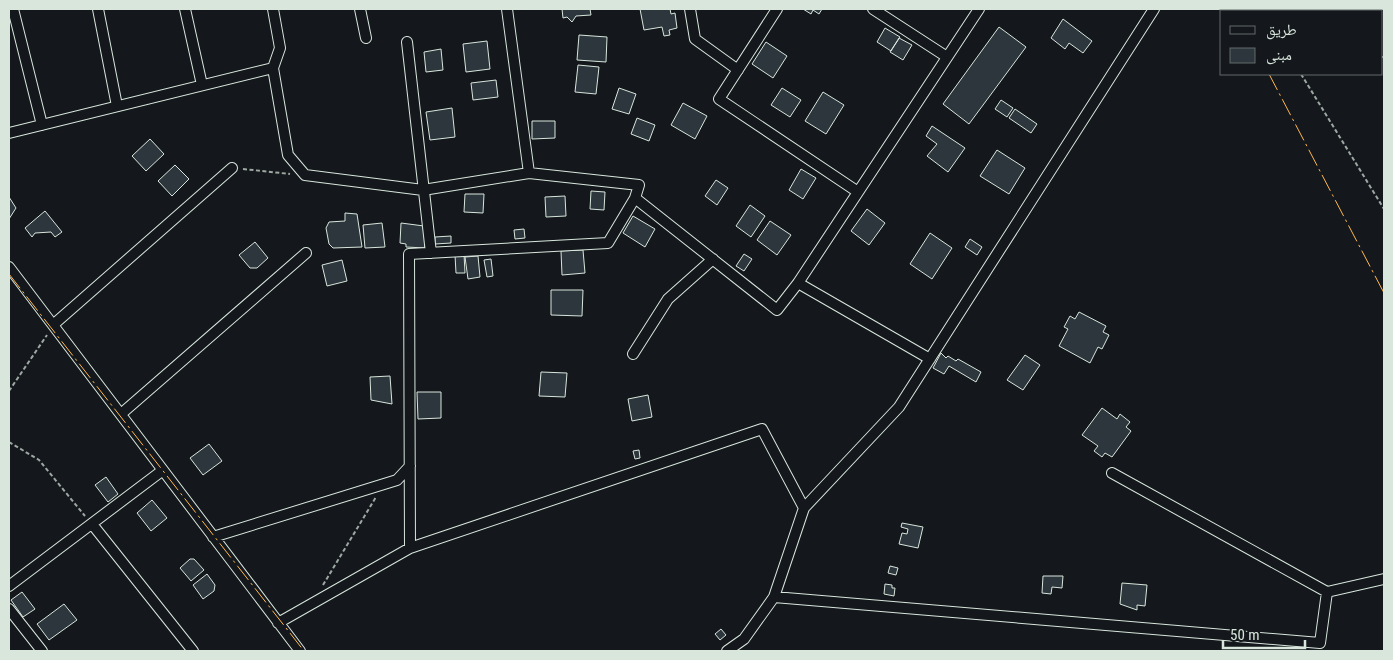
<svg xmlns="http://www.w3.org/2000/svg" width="1393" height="660" font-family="'Roboto Condensed','Noto Naskh Arabic',sans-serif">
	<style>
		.building { fill: #2c363c; stroke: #d8e6dc }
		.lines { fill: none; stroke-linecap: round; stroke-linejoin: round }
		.street-casing { stroke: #d8e6dc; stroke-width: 12 }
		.path { stroke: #9da8a2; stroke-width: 2; stroke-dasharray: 4 2.5; stroke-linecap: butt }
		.street { stroke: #14181c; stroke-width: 10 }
		.power { stroke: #ffb74d; stroke-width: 1; stroke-dasharray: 18 4 2.5 4; stroke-linecap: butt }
	</style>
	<rect width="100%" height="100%" fill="#14181c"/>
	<!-- building -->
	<path class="building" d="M562,9H590L591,15L576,16L572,22L567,17L563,18Z
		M640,9H670L671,14L675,13L677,28L669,30L670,35L664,36L662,27L644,30Z
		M803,9H822L819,14L813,10L811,14Z
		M1063,19L1092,41L1083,53L1069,43L1065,49L1051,38Z
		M999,27L1026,47L969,124L943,104Z
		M885,28L900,37L891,51L877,42Z
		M579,35L607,37L606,62L577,60Z
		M899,38L912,45L903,60L890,52Z
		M487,41L490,69L466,72L463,44Z
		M766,42L787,56L773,78L752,64Z
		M441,49L443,70L426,72L424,52Z
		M578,65L599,67L596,94L575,92Z
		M496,80L498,97L473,100L471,83Z
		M619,88L636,94L629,114L612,109Z
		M782,88L801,100L790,117L771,105Z
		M823,92L844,105L826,134L805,121Z
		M1001,100L1013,108L1007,117L995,109Z
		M683,103L707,116L695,139L671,125Z
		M452,108L455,137L430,140L426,112Z
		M1015,109L1037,124L1031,133L1009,118Z
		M637,118L655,125L649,141L631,134Z
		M532,121H555V138L532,139Z
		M932,126L965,148L948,172L927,156L937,144L926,136Z
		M150,139L164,154L146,171L132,156Z
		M997,150L1025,168L1009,194L980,176Z
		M175,165L189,179L172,196L158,181Z
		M801,169L816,178L803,199L789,190Z
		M716,180L728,188L717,205L705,196Z
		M591,191L605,192L604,210L590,209Z
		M465,194H484L483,213L464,212Z
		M565,196L566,216L546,217L545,197Z
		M9,197L16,208L9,219Z
		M750,205L765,216L751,237L736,226Z
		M867,209L885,223L869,245L851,231Z
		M45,211L62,232L55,237L51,232L35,233L32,237L25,228Z
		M345,213L357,214L362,247L333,248L329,244L326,228L329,222L345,221Z
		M633,216L655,229L645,247L623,233Z
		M770,221L791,235L777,255L757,240Z
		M382,223L385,247L365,248L363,225Z
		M401,223L424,226L425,248L406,247V244L400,243Z
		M524,229L525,238L515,239L514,230Z
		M930,233L952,248L932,279L910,264Z
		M451,236V243L435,244V237Z
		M970,239L982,247L977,255L965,247Z
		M255,242L268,258L257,268H250L239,255Z
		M583,250L585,273L562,275L561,251Z
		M464,254L465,273H456L455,255Z
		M744,254L752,259L744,271L736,266Z
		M478,256L480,277L468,279L465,257Z
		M491,259L493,276L487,277L484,260Z
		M342,260L347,281L327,286L322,265Z
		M551,290H583L582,316L551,315Z
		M1079,312L1106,326L1103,332L1109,335L1102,349L1098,347L1090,363L1059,346L1068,329L1064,327L1070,316L1075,319Z
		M941,353L946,358L948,356L956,361L958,359L981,372L976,382L949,366L944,374L933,368Z
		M1025,355L1040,365L1023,390L1007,380Z
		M541,372L567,373L565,397L539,396Z
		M390,376L392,404L371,400L370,377Z
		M417,392H441V418L418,419Z
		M648,395L652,417L632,421L628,399Z
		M1102,408L1117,419L1120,414L1130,422L1126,427L1131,431L1112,457L1105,453L1102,457L1094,451L1098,446L1082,435Z
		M209,444L222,461L203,475L190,458Z
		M639,450L640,458L635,459L633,451Z
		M106,477L118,494L108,502L95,485Z
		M152,500L167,518L151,531L137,513Z
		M902,523L923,527L918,548L899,544L902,533L907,534L908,529L901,527Z
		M190,559H194L204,570L191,581L180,568Z
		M890,566L898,568L896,575L888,573Z
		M207,574L215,585L214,591L203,599L193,585Z
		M1043,576H1063L1062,588L1052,587L1051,594L1042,593Z
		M1122,583L1147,585L1145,606L1137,605V610L1120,604Z
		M885,584L892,585V588H895L894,596L884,594Z
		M22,592L35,609L23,617L11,600Z
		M64,604L77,620L49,640L37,624Z
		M721,629L726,635L720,640L715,634Z"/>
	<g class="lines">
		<!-- street casing -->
		<g class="street-casing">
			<path id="street" d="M13,9L42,125
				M98,9L117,106
				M185,9L202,85
				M360,9L366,38
				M507,9L529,173
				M690,9L695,39L738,70
				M777,9L719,99L858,192
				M873,9L947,57
				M407,42L431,253
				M273,68L288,155L305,175L423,190L529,173L639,185L635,198L777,310L798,283L979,9
				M9,133L273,68L280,48L273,9
				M9,267L300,651
				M798,283L930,359
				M53,325L232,168
				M633,354L668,299L713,259
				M121,414L306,253
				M1112,473L1327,592
				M92,524L193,651
				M213,537L397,480L410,466
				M410,548L409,254L608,243L635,198
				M9,586L163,470
				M774,597L1320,643L1327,592L1384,579
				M9,609L42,651
				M278,623L410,548L762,429L804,508
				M727,651L744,639L774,597L804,508L899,407L1154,9"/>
		</g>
		<!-- path -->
		<path class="path" d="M1249,9L1251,11
			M1382,57H1384
			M1301,74L1384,209
			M243,169L290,174
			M9,391L47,335
			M9,442L39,460L85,516
			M323,585L376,497"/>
		<!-- street -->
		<use href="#street" class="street"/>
		<!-- power -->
		<path class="power" d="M1234,9L1236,11
			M1269,74L1384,293
			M9,274L304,651"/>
	</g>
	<!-- border -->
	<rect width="1393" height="660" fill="none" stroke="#d8e6dc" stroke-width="20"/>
	<!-- legend -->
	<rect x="1220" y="10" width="162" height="65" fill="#14181c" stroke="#626a69"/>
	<rect x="1230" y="26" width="25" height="8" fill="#14181c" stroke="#626a69"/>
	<text x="1266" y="35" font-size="15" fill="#d8e6dc">طريق</text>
	<rect x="1230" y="48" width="25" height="15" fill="#2c363c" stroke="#626a69"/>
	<text x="1266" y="60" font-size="15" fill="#d8e6dc">مبنى</text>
	<!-- scale -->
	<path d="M1223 640v8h82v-8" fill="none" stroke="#d8e6dc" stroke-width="2.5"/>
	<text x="1230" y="640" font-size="15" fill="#d8e6dc" stroke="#14181c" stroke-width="4" paint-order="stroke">50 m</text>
</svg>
